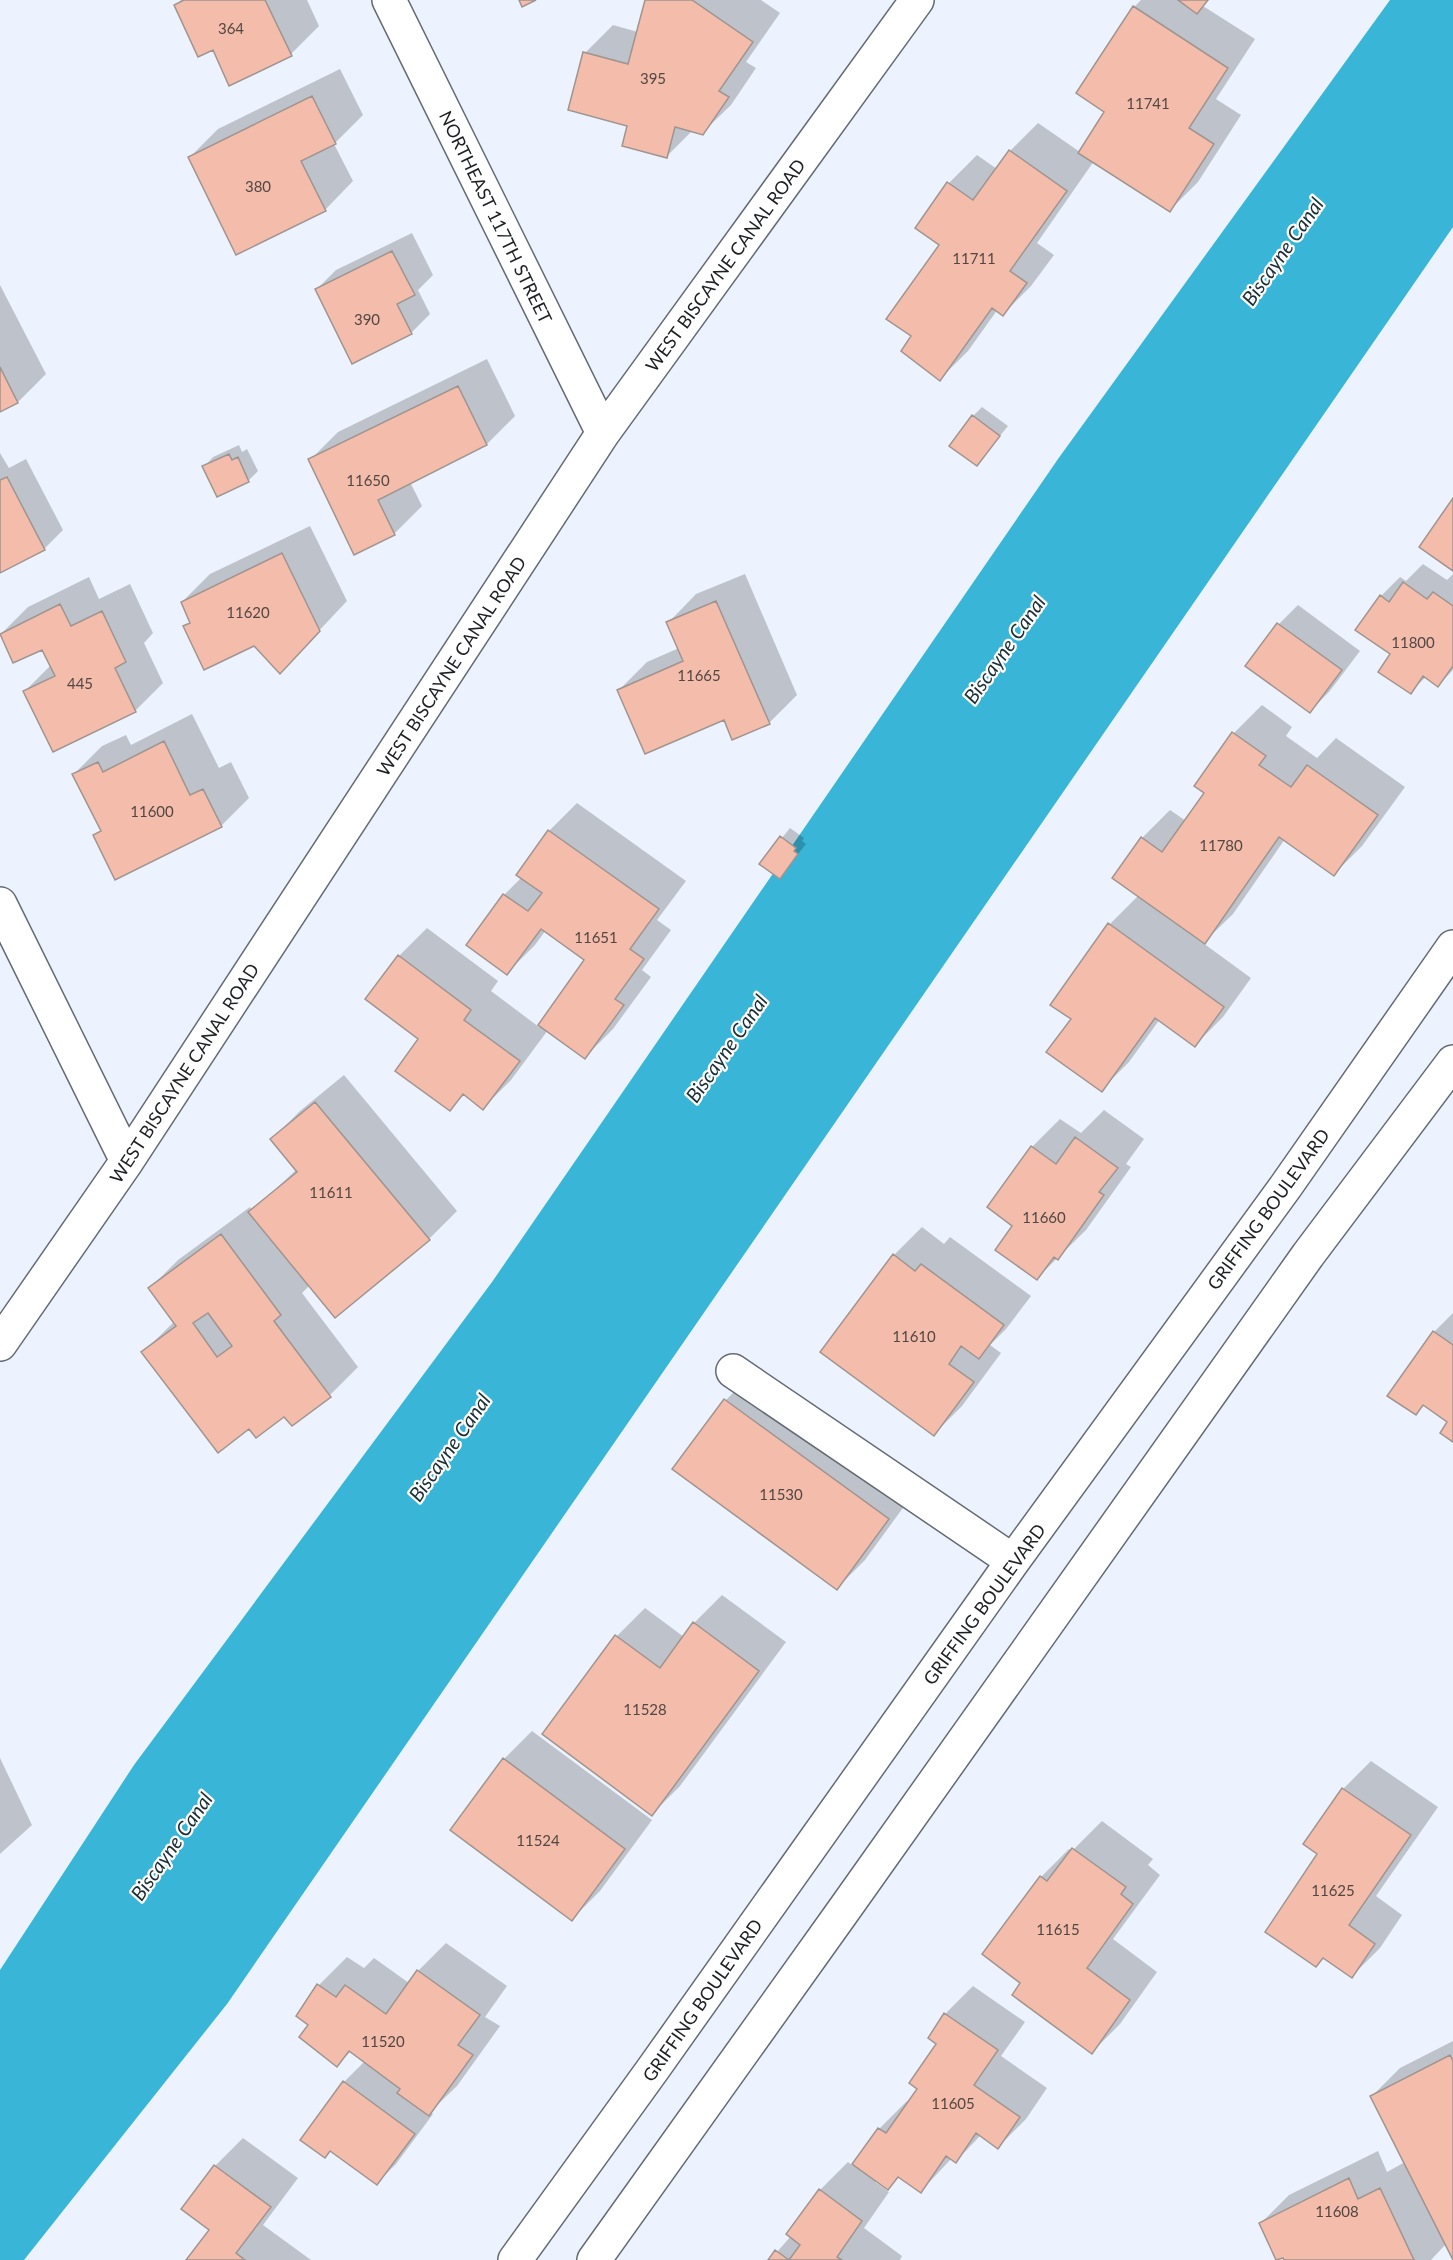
<svg xmlns="http://www.w3.org/2000/svg" width="1453" height="2260" font-family="Lato,sans-serif">
	<style>
		.water { fill: #39b5d7 }
		.shadow { fill: #0003 }
		.building { fill: #f4bcaa; stroke: #a09490; stroke-width: 1.5; fill-rule: evenodd }
		.lines { fill: none; stroke-linecap: round; stroke-linejoin: round }
		.minor-casing { stroke: #656b74; stroke-width: 36 }
		.minor { stroke: #fff; stroke-width: 33 }
		.labels { text-anchor: middle; dominant-baseline: central; stroke-width: 4.5; stroke-linejoin: round; paint-order: stroke }
		.number-label { font-size: 15px; fill: #534745 }
		.street-label { font-size: 18px; fill: #1d2023; stroke: #fff }
		.water-label { font-size: 20px; font-style: italic; fill: #192e34; stroke: #fff }
	</style>
	<rect width="100%" height="100%" fill="#edf3fe"/>
	<!-- water -->
	<path class="water" d="M1390,0H1453V227L227,2004L24,2260H0V1970L134,1765L492,1282L1058,459Z"/>
	<!-- shadow -->
	<path class="shadow" d="M181,0H307L319,26L291,54L230,84L213,48L175,6Z
		M647,0H761L780,13L746,62L756,68L731,105L702,133L693,130L667,156L629,125L585,53L613,25L638,32Z
		M1141,0H1209L1203,6L1255,39L1216,99L1241,115L1198,182L1170,210L1094,161L1037,243L1054,255L1031,286L1003,314L998,309L968,351L940,379L913,336L941,245L949,183L977,155L997,169L1010,151L1038,123L1080,152L1106,111L1134,7Z
		M340,69L363,115L334,144L353,181L325,210L190,157L218,129Z
		M412,233L433,275L418,290L430,314L411,333L317,289L336,270Z
		M0,285L46,374L18,402L0,411Z
		M487,359L515,416L487,444L410,482L422,506L394,534L310,460L338,432Z
		M982,407L1008,426L977,464L973,416Z
		M239,445L242,452L247,449L258,471L248,481L218,495L204,467L213,457Z
		M0,453L9,468L26,459L63,530L44,549L0,571Z
		M310,526L347,601L280,672L254,644L185,627L191,621L182,602L210,574Z
		M1423,564L1447,580L1453,574V670L1438,685L1426,677L1410,692L1392,654L1381,596L1400,577L1406,581Z
		M745,574L797,695L769,723L619,690L647,662L679,648L668,623L696,594Z
		M89,577L99,599L130,584L153,633L144,643L163,683L135,711L25,691L51,665L43,648L0,635L28,607Z
		M1298,605L1360,651L1329,692L1310,711L1248,665L1279,624Z
		M1262,705L1292,727L1286,736L1317,758L1336,738L1405,787L1362,846L1334,874L1285,839L1233,914L1203,943L1251,978L1223,1017L1195,1045L1160,1019L1129,1062L1101,1090L1073,1019L1110,924L1139,895L1142,838L1170,810L1186,821L1206,793L1196,786L1234,733Z
		M192,714L219,768L231,762L249,798L221,826L95,836L102,829L74,774L102,746L126,735L131,745Z
		M577,803L686,881L657,920L671,930L642,970L651,977L613,1029L585,1057L548,1030L511,1080L483,1108L465,1094L450,1109L420,1039L399,956L427,928L498,981L491,991L539,1027L586,960L546,930L535,945L507,973L504,895L522,877L549,831Z
		M790,828L804,838L802,841L806,844L780,877L761,864Z
		M344,1075L457,1211L429,1239L310,1285L302,1293L358,1367L330,1395L292,1424L284,1415L250,1427L143,1352L174,1322L150,1288L178,1260L250,1207L252,1211L297,1169L272,1139L300,1111Z
		M1104,1110L1144,1139L1126,1164L1131,1167L1086,1230L1037,1278L1032,1147L1060,1119L1081,1133Z
		M922,1227L944,1244L950,1237L1031,1296L1006,1329L990,1345L1001,1353L962,1406L934,1434L894,1255Z
		M1453,1313V1440L1450,1421L1425,1404L1416,1413L1434,1332Z
		M754,1372L916,1490L865,1560L837,1588L674,1469L726,1400Z
		M722,1595L786,1642L680,1786L652,1814L544,1734L617,1636L645,1608L684,1637L694,1623Z
		M532,1731L652,1820L600,1891L572,1919L504,1759Z
		M0,1758L32,1825L0,1854Z
		M1371,1761L1438,1807L1376,1896L1402,1915L1380,1948L1352,1976L1319,1854L1343,1789Z
		M1102,1821L1153,1859L1148,1865L1160,1875L1113,1939L1157,1972L1120,2024L1092,2052L1023,1982L1041,1877L1069,1849L1072,1851Z
		M446,1943L507,1986L485,2017L500,2026L457,2086L430,2112L433,2114L396,2164L377,2183L331,2150L325,2156L344,2082L365,2061L351,2051L337,2065L310,2025L298,2015L319,1985L347,1957L364,1968L374,1958L409,1983L418,1971Z
		M973,1986L1025,2022L1001,2056L1047,2088L1026,2119L998,2147L981,2135L956,2161L952,2158L921,2191L900,2176L888,2188L876,2179L875,2182L889,2192L864,2228L902,2256L900,2260H770L791,2236L820,2190L848,2162L853,2166L879,2129L907,2101L909,2102L919,2088L938,2043L930,2037L945,2014Z
		M1453,2041V2258L1446,2244L1431,2260H1285L1261,2223L1289,2195L1378,2151L1387,2172L1405,2162L1372,2096L1400,2068Z
		M243,2138L298,2178L263,2225L311,2260H187L211,2230L183,2209L215,2166Z"/>
	<!-- building -->
	<path class="building" d="M184,0H265L292,56L229,86L213,50L198,57L174,5Z
		M519,0H536L522,7Z
		M645,0H692L753,42L719,91L729,97L703,135L675,127L667,158L622,146L627,126L568,110L583,52L628,64Z
		M1178,0H1208L1197,14Z
		M1133,6L1228,68L1189,128L1214,144L1170,212L1078,153L1104,112L1076,93Z
		M312,96L336,144L301,161L326,211L236,255L188,157Z
		M1009,150L1067,191L1010,271L1027,283L1003,316L992,308L940,381L901,351L911,336L886,319L939,245L915,228L947,182L973,200Z
		M392,251L415,295L397,304L412,334L352,364L315,289Z
		M0,367L18,403L0,412Z
		M458,386L487,445L378,500L395,535L354,555L308,459Z
		M972,415L1000,436L977,466L949,446Z
		M229,454L232,460L238,457L249,482L217,497L202,466Z
		M7,477L45,550L0,573V480Z
		M1453,498V571L1419,547Z
		M282,553L320,631L280,674L254,646L204,670L183,626L190,623L181,602Z
		M1403,582L1427,599L1433,592L1453,606V666L1438,687L1423,676L1411,694L1378,672L1390,654L1355,630L1380,595L1389,602Z
		M716,601L770,724L732,740L724,720L645,754L617,690L683,661L666,622Z
		M60,604L71,626L102,611L126,662L115,668L136,712L53,752L23,691L55,676L42,650L13,663L0,634Z
		M1277,623L1342,670L1310,713L1245,666Z
		M1232,732L1266,756L1259,765L1291,787L1307,765L1378,815L1334,876L1279,837L1205,944L1112,878L1141,837L1162,852L1204,793L1194,786Z
		M164,741L190,795L203,789L222,827L115,880L93,835L101,831L72,774L98,762L103,772Z
		M548,830L659,909L630,949L644,959L615,999L624,1005L585,1059L538,1025L584,960L541,929L507,975L466,945L503,894L528,911L542,893L516,875Z
		M780,836L796,848L794,851L798,854L780,879L759,864Z
		M1108,923L1224,1007L1195,1047L1155,1018L1102,1092L1046,1052L1071,1019L1050,1005Z
		M398,955L471,1010L464,1020L520,1061L483,1110L463,1094L450,1111L395,1071L418,1039L365,999Z
		M315,1102L430,1240L335,1318L248,1212L297,1172L270,1139Z
		M1075,1137L1118,1168L1099,1192L1104,1195L1058,1260L1054,1257L1037,1280L995,1250L1012,1226L987,1207L1031,1146L1056,1164Z
		M221,1234L281,1315L274,1321L331,1397L292,1426L284,1417L256,1438L249,1429L218,1453L141,1352L176,1326L148,1288ZM208,1313L232,1346L217,1357L193,1323Z
		M893,1254L915,1271L921,1264L1004,1325L979,1359L961,1346L949,1364L974,1382L934,1436L820,1352Z
		M1433,1331L1453,1345V1442L1440,1433L1447,1422L1423,1405L1416,1415L1387,1396Z
		M724,1399L889,1519L837,1590L672,1469Z
		M693,1622L759,1671L652,1816L542,1734L615,1635L660,1668Z
		M503,1758L625,1849L572,1921L450,1830Z
		M1342,1788L1411,1835L1349,1925L1375,1944L1352,1978L1323,1958L1316,1967L1265,1932L1317,1854L1303,1844Z
		M1072,1848L1126,1887L1121,1894L1133,1904L1087,1968L1130,2000L1092,2054L1012,1995L1020,1983L982,1954L1040,1876L1047,1881Z
		M417,1970L480,2015L458,2045L473,2055L429,2116L397,2093L400,2089L349,2051L337,2067L299,2037L308,2025L296,2016L317,1984L336,1997L345,1985L386,2014Z
		M944,2013L998,2050L974,2085L1020,2117L998,2149L976,2133L956,2163L946,2156L921,2193L898,2177L888,2190L852,2164L878,2128L886,2133L917,2089L909,2083L936,2044L928,2038Z
		M1450,2055L1453,2061V2260L1370,2096Z
		M343,2081L415,2134L377,2185L330,2151L325,2158L300,2140Z
		M214,2165L271,2207L236,2253L245,2260H186L209,2230L181,2209Z
		M1349,2178L1358,2199L1380,2188L1414,2260H1284L1283,2258L1276,2260L1259,2223Z
		M819,2189L862,2221L837,2257L842,2260H768L775,2250L789,2260L800,2245L786,2234Z"/>
	<g class="lines">
		<!-- minor casing -->
		<g class="minor-casing">
			<path id="minor" d="M389,0L603,433
				M0,904L127,1161
				M0,1344L127,1161L603,433L917,0
				M733,1371L1013,1561
				M515,2260L653,2069L1013,1561L1286,1186L1453,947
				M594,2260L846,1907L1308,1255L1453,1062"/>
		</g>
		<!-- minor -->
		<use href="#minor" class="minor"/>
	</g>
	<g class="labels">
		<!-- number labels -->
		<g class="number-label">
			<text x="231" y="28">364</text>
			<text x="653" y="78">395</text>
			<text x="1148" y="103">11741</text>
			<text x="258" y="186">380</text>
			<text x="974" y="258">11711</text>
			<text x="367" y="319">390</text>
			<text x="368" y="480">11650</text>
			<text x="248" y="612">11620</text>
			<text x="1413" y="642">11800</text>
			<text x="699" y="675">11665</text>
			<text x="80" y="683">445</text>
			<text x="152" y="811">11600</text>
			<text x="1221" y="845">11780</text>
			<text x="596" y="937">11651</text>
			<text x="331" y="1192">11611</text>
			<text x="1044" y="1217">11660</text>
			<text x="914" y="1336">11610</text>
			<text x="781" y="1494">11530</text>
			<text x="645" y="1709">11528</text>
			<text x="538" y="1840">11524</text>
			<text x="1333" y="1890">11625</text>
			<text x="1058" y="1929">11615</text>
			<text x="383" y="2041">11520</text>
			<text x="953" y="2103">11605</text>
			<text x="1337" y="2211">11608</text>
		</g>
		<!-- street labels -->
		<g class="street-label">
			<text transform="translate(496 217) rotate(64)">NORTHEAST 117TH STREET</text>
			<text transform="translate(725 265) rotate(-54)">WEST BISCAYNE CANAL ROAD</text>
			<text transform="translate(451 666) rotate(-57)">WEST BISCAYNE CANAL ROAD</text>
			<text transform="translate(184 1073) rotate(-57)">WEST BISCAYNE CANAL ROAD</text>
			<text transform="translate(1268 1209) rotate(-54)">GRIFFING BOULEVARD</text>
			<text transform="translate(984 1604) rotate(-54)">GRIFFING BOULEVARD</text>
			<text transform="translate(702 2000) rotate(-55)">GRIFFING BOULEVARD</text>
		</g>
		<!-- water labels -->
		<g class="water-label">
			<text transform="translate(1282 251) rotate(-55)">Biscayne Canal</text>
			<text transform="translate(1004 649) rotate(-55)">Biscayne Canal</text>
			<text transform="translate(726 1048) rotate(-55)">Biscayne Canal</text>
			<text transform="translate(449 1447) rotate(-55)">Biscayne Canal</text>
			<text transform="translate(171 1846) rotate(-55)">Biscayne Canal</text>
		</g>
	</g>
</svg>
